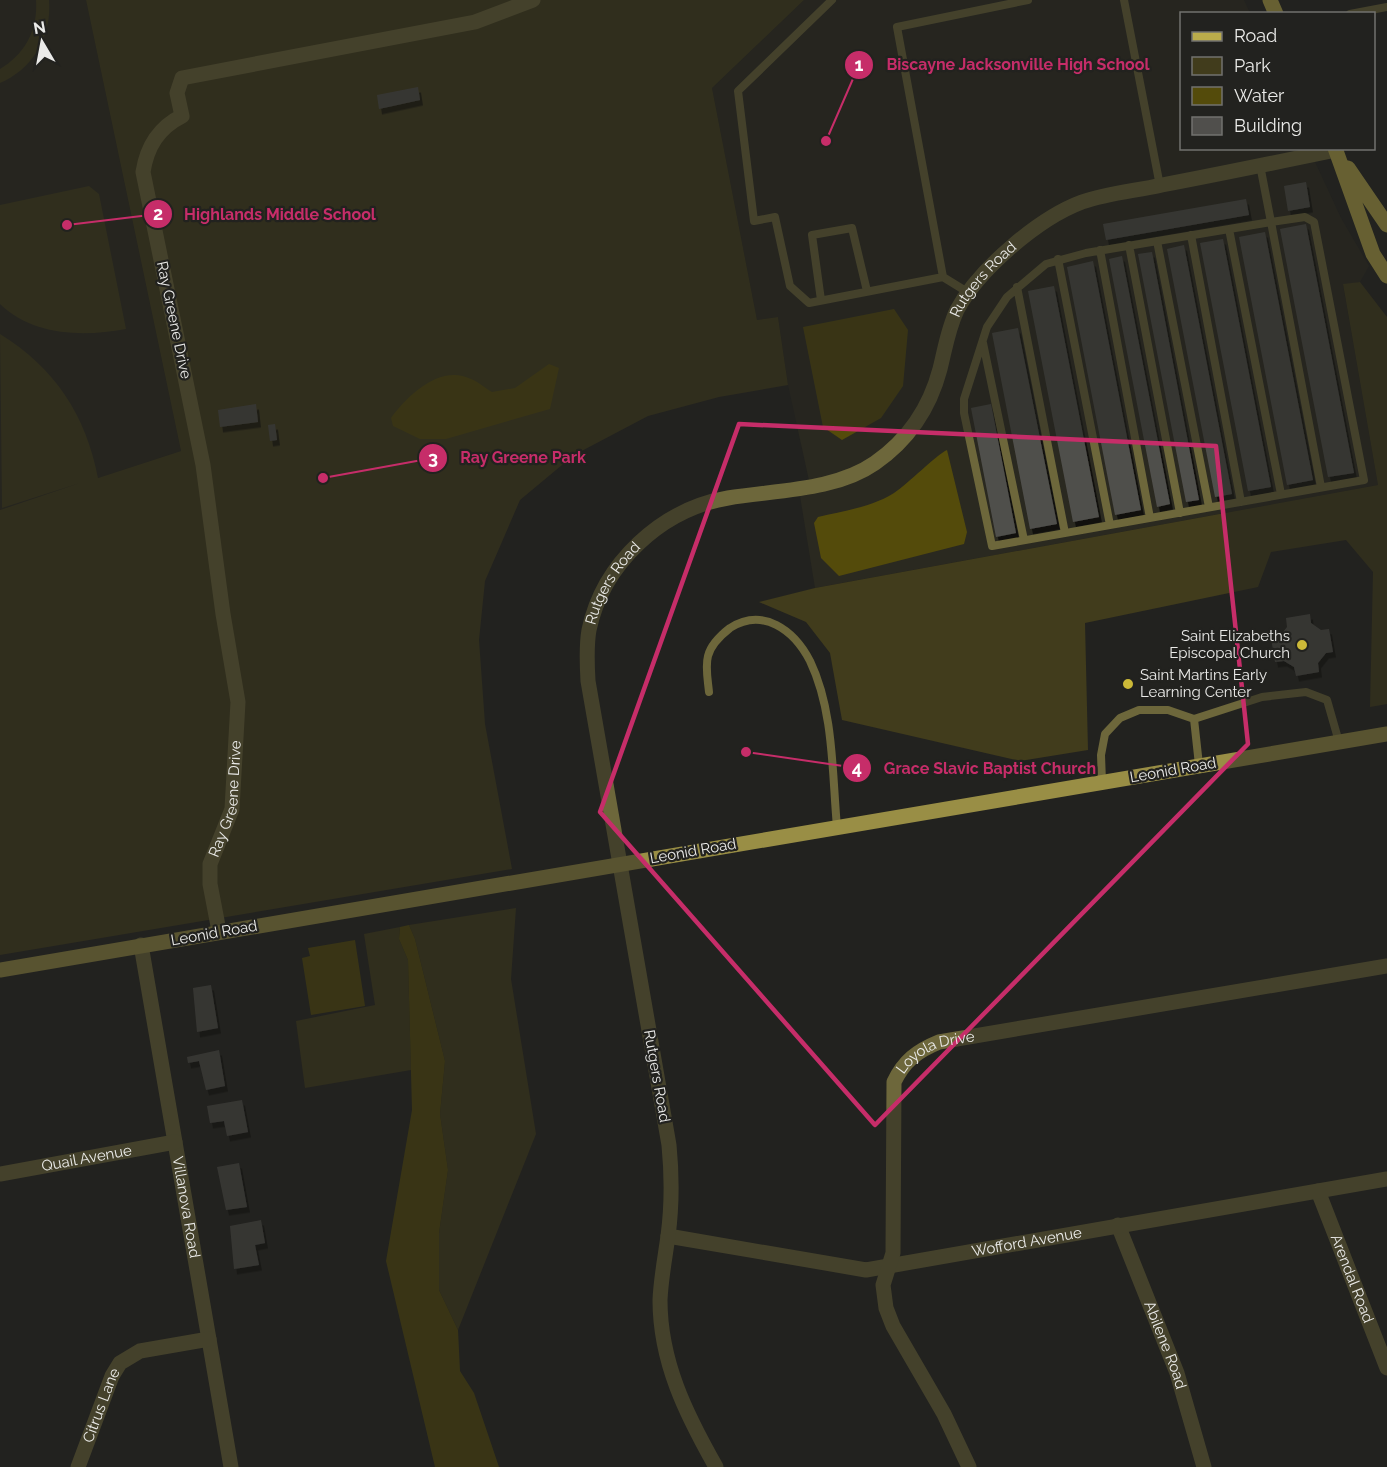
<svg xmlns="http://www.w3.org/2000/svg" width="1387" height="1467" font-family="Raleway,sans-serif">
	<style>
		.built { fill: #2a2920 }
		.green { fill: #413c1c }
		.water { fill: #544b0b }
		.building { fill: #504f4c; filter: url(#shadow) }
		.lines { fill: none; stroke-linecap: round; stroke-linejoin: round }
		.lane { stroke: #6d673b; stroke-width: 8 }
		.street { stroke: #6d673b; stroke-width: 15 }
		.secondary { stroke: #998e45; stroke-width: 15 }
		.primary { stroke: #baac4b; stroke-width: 15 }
		.marked { fill: none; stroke: #c62d69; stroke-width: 4.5; stroke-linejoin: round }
		.poi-dot { fill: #ccb938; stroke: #22221f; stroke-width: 2 }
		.labels { text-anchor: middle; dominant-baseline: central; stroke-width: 4.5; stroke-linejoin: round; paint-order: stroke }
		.street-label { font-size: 15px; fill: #eaeae8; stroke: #22221f }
		.poi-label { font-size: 15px; fill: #eaeae8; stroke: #22221f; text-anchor: end }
		.leader { fill: none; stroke: #c62d69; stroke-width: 2 }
		.callout-dot { fill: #c62d69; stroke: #22221f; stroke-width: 2 }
		.mark-label { font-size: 18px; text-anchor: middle; font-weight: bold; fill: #fff }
		.callout-label { font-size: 16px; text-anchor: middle; font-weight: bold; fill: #c62d69; stroke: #22221f; stroke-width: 4.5; stroke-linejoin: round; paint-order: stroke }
	</style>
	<defs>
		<filter id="shadow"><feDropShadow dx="3" dy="5.5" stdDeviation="0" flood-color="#0009"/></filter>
	</defs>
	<rect width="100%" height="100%" fill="#22221f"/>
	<!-- built -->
	<path class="built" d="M0,0H86L181,451L0,510Z
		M804,0H1244L1250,13L1182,14V148L1309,149L1341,218L1369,266L1360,282L1343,285L1378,485L815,588L800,496L812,494L788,385L778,317L757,320L712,88Z"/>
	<!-- green -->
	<path class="green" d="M36,0H49C52,36 33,69 0,83V69C25,54 38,30 36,0Z
		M86,0H804L712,88L757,320L778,317L788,385L719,397L648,416L574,455L520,500L485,581L479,640L485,724L512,869L0,955V510L80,483L2,508L0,334C55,368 86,415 98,478L181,451Z
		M89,186L99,194L126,329C83,337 33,336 0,304V205Z
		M1360,282L1387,317V704L1370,707L1373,572L1346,540L1271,552L1258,587L1085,623L1088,750L1020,761L842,720L830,653L806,622L759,602L815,588L1378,485L1343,284Z
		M516,908L511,979L536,1134L458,1330L439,1290V1233L448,1170L440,1114L445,1061L415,939L409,925Z
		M400,927L399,939L408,960L411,1070L305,1088L296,1021L375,1005L364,934Z"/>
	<!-- water -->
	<path class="water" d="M894,309L908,330L903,386L881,418L842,440L823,427L803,327Z
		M549,364L559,368L550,409L446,439H420L393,426L391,418C408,395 440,364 471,379C479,382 485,388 492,392L515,388Z
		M947,450L967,532L964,544L839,576L821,558L814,523L818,517C843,511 872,507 894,493C908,484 937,454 947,450Z
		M409,925L415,939L445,1061L440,1114L448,1170L439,1233V1290L458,1330L460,1371L474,1393L499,1467H435L386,1261L412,1110L408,960L399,939L400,927Z
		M355,940L365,1006L311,1015L302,958L310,956L308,948Z"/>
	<!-- building -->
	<path class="building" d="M418,87L420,100L379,109L377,95Z
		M1306,182L1310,207L1288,211L1284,186Z
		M1246,199L1249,215L1106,240L1103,224Z
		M1306,224L1354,473L1328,477L1280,229Z
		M1265,232L1313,480L1287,485L1239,237Z
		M1223,239L1271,487L1248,491L1200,243Z
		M1184,245L1232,494L1215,497L1167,249Z
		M1152,252L1199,500L1186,502L1138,254Z
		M1122,256L1170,504L1157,507L1109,259Z
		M1093,261L1141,510L1115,515L1067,267Z
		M1054,286L1099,517L1073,522L1028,291Z
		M1018,328L1057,524L1030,529L992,333Z
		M256,404L258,422L220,427L218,410Z
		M991,404L1016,533L996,537L971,408Z
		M275,424L277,440L270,441L268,425Z
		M1310,614L1311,623L1321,630L1329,629L1333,652L1326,653L1318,663L1319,672L1296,676L1294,667L1284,661L1275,662L1271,638L1280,636L1287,627L1286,618Z
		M211,985L218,1028L197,1032L193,988Z
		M219,1050L225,1086L206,1090L199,1061L188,1063L187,1057Z
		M242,1100L248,1132L227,1136L224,1121L210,1123L207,1106Z
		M239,1163L247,1207L226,1210L217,1167Z
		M261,1220L265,1243L255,1245L259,1265L234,1269L230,1226Z"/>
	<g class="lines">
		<!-- lane -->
		<path class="lane" d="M832,0L738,91L754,221L775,217L790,286L809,303L943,277
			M1124,0L1160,186
			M1350,14L1387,7
			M1260,165L1271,222L1305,217L1314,222L1364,480L992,546L964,413V399L987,327L1007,297L1046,264L1086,253L1271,222L1321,487
			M1229,229L1281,494
			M1191,235L1241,502
			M1157,241L1209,507
			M1129,245L1180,513
			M1100,250L1150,518
			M1058,259L1110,525
			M1017,287L1065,533
			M969,293L943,277L897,27L1028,0
			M821,300L812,235L852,228L867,291
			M983,343L1024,540
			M709,692C708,681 705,667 708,656C711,644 721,635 730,628C763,607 794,630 810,661C834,711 832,773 837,827
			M1194,719L1199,765
			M1102,782L1101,755L1105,734L1120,718L1139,710H1168L1194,719L1262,697L1306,692L1327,700L1339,742"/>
		<!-- street -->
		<g class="street">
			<path id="s1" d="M219,931L210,884V864L232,809L238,702L223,614L203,465L143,172C147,147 158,128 182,116L177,93L182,78L475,22L533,0"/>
			<path id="s2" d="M141,945L231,1467"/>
			<path id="s3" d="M0,1174L175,1142"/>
			<path id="s4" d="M1318,1191L1387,1368"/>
			<path id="s5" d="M1118,1225L1177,1373L1204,1467"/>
			<path id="s6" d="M668,1236L866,1270L1387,1179"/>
			<path id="s7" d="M78,1467L112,1376L120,1363L140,1351L209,1339"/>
			<path id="s8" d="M716,1467C686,1414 660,1362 660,1300C661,1278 665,1258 668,1236C672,1206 672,1176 669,1145L588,681C587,664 586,647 589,630C603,563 662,509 728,498C776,490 835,491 875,463C908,440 930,407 940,369C945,349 948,329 957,310C979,269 1039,218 1082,202C1108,193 1135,191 1162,185C1220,174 1278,162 1336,150"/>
			<path id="s9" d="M969,1467L944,1414L893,1326L886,1308L883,1285L893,1253L894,1082C904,1061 917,1051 939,1042L1387,966"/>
		</g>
		<!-- secondary -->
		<path class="secondary" d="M0,970L1387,734"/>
		<!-- primary -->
		<path class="primary" d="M1270,0L1276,14
			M1335,148L1373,254L1387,276
			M1348,168L1387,225"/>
	</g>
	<!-- marked area -->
	<path d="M0 0H1387V1467H0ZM739,424L1216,446L1248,744L875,1125L600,812Z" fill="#22221f" fill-opacity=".55" fill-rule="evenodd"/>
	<path class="marked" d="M739,424L1216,446L1248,744L875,1125L600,812Z"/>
	<!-- markers -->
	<g class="poi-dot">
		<circle cx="1302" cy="645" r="6"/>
		<circle cx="1128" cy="684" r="6"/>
	</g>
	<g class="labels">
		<!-- street labels -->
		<g class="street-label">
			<text stroke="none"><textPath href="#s8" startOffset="1430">Rutgers Road</textPath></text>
			<text transform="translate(174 320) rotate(78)">Ray Greene Drive</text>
			<text stroke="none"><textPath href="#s8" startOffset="909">Rutgers Road</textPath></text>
			<text transform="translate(1173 770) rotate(-10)">Leonid Road</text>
			<text stroke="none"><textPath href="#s1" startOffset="136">Ray Greene Drive</textPath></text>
			<text transform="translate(693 851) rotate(-10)">Leonid Road</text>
			<text transform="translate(214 933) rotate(-10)">Leonid Road</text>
			<text stroke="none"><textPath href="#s9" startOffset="462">Loyola Drive</textPath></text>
			<text transform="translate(657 1076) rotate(80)">Rutgers Road</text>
			<text stroke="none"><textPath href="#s3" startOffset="88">Quail Avenue</textPath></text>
			<text stroke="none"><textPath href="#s2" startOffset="266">Villanova Road</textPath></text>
			<text stroke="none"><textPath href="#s6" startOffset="364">Wofford Avenue</textPath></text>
			<text stroke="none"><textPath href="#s4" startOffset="94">Arendal Road</textPath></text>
			<text stroke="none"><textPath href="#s5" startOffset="129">Abilene Road</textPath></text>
			<text stroke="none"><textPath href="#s7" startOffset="66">Citrus Lane</textPath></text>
		</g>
		<!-- poi labels -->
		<g class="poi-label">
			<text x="1290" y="636">Saint Elizabeths<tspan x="1290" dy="17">Episcopal Church</tspan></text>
			<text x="1140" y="675" text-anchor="start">Saint Martins Early<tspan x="1140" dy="17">Learning Center</tspan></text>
		</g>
	</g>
	<!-- callouts -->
	<path class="leader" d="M826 141L859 65M67 225L158 214M323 478L433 458M746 752L857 768"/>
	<g class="callout-dot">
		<circle cx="826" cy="141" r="6"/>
		<circle cx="67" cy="225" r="6"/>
		<circle cx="323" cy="478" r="6"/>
		<circle cx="746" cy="752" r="6"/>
		<circle cx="859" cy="65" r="15"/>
		<circle cx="158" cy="214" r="15"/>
		<circle cx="433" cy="458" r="15"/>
		<circle cx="857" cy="768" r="15"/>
	</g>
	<g class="mark-label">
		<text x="859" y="71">1</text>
		<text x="158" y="220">2</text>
		<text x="433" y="464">3</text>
		<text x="857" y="774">4</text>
	</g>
	<g class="callout-label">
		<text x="1018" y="70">Biscayne Jacksonville High School</text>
		<text x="280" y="220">Highlands Middle School</text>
		<text x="523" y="463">Ray Greene Park</text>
		<text x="990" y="774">Grace Slavic Baptist Church</text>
	</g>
	<!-- legend -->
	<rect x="1180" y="12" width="195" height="138" fill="#22221f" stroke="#72726f" stroke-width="1.5"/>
	<rect x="1192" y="32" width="30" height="9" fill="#baac4b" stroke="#72726f" stroke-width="1.5"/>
	<text x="1234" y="42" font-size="18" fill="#eaeae8">Road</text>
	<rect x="1192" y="57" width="30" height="18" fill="#413c1c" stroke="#72726f" stroke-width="1.5"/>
	<text x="1234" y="72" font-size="18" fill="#eaeae8">Park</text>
	<rect x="1192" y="87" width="30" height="18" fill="#544b0b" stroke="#72726f" stroke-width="1.5"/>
	<text x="1234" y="102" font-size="18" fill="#eaeae8">Water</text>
	<rect x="1192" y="117" width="30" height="18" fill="#504f4c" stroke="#72726f" stroke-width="1.5"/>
	<text x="1234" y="132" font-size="18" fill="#eaeae8">Building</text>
	<!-- north arrow -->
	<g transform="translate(42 42) rotate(350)" stroke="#22221f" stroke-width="4.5" paint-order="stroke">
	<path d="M0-4.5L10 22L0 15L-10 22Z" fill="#eaeae8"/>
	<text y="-9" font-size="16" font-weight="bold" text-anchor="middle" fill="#eaeae8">N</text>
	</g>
</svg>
